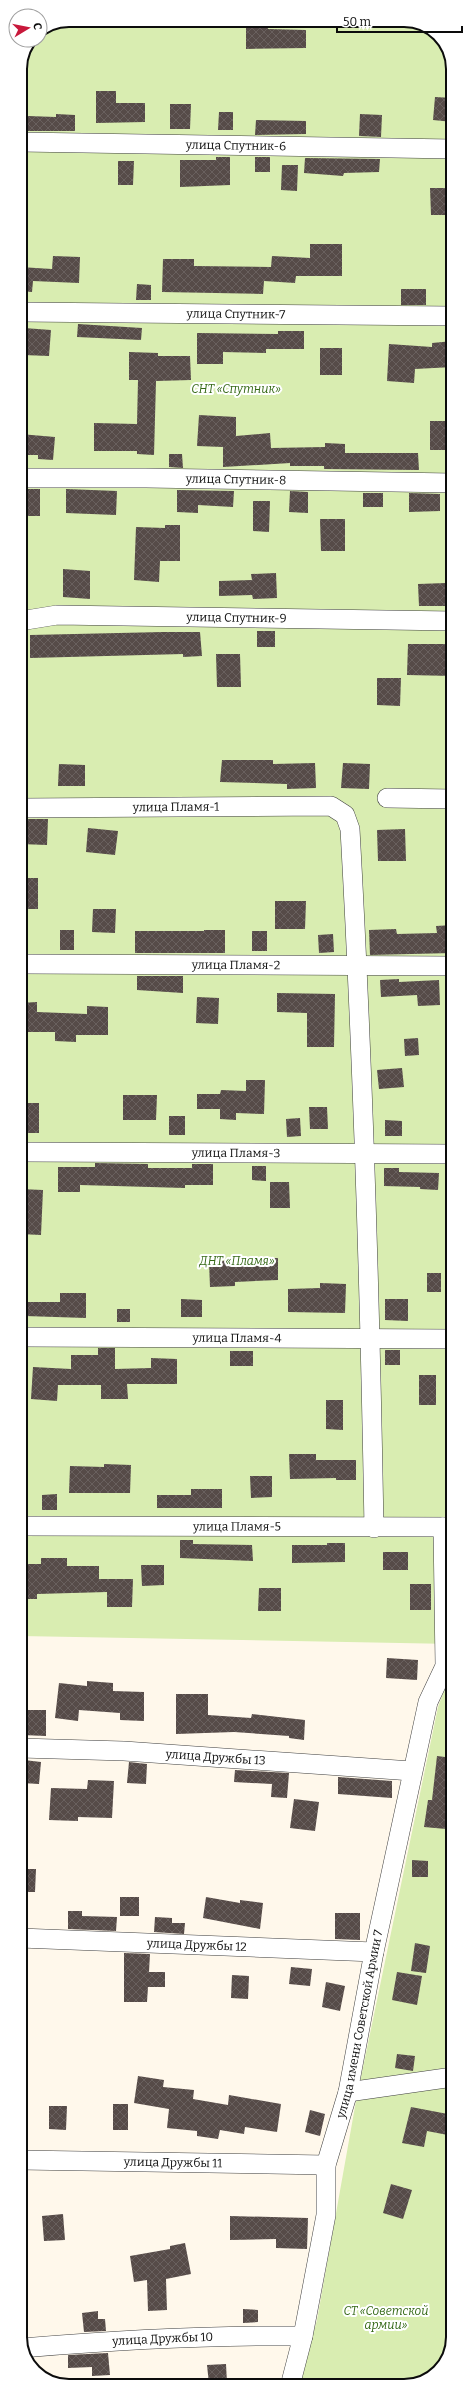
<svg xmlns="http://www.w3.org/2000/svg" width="473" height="2406" font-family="Bitter,serif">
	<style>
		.grass { fill: #d9edb1 }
		.building { fill: url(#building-cross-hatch) }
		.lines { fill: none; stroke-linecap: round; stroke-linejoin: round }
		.minor-casing { stroke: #3f3f3f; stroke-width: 20 }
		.minor { stroke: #fff; stroke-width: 19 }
		.labels { text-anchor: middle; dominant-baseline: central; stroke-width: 4; stroke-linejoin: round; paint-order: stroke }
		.street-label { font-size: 12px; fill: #0c0c0c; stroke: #fff }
		.park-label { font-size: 12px; font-style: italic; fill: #356917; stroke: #fff }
		.rim { fill: none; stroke: #0c0c0c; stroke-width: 2 }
	</style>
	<defs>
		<pattern id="building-cross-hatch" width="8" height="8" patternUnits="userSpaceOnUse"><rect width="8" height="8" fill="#564b48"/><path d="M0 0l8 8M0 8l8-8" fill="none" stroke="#69605e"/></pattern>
	</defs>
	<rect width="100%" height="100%" fill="#fff8eb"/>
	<!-- grass -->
	<path class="grass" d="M69,20H410L439,34L453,62V1644L20,1636V69L32,40H40V32Z
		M453,1675V2337L441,2370L411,2386H298L317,2320L356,2101L438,1707L449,1677Z"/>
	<!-- building -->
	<path class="building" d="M246,20H269L268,29L306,30V48L246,49Z
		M96,91H116V103H145V122L96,123Z
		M435,97L453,98V122L433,120Z
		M170,104H191L190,129H170Z
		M219,112H233V130H218Z
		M56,114L75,115V131H28V116L56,117Z
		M360,114L382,115L381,137L359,136Z
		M256,120L306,121V134L255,135Z
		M216,157H230V185L180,187V160H216Z
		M255,157H270V172H255Z
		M305,158L380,159L379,172L344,173L343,176L304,173Z
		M118,161H134L133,185H118Z
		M282,165H298L297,191L281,190Z
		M430,188H453V215H431Z
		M310,244H342V276H296L295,283L264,281L263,294L162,292L163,259H194V266L271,267L272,256L310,258Z
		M53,256L80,257L79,283L33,281L32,292L20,291V267L52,269Z
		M137,284L151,285V300H136Z
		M401,289H426V305H401Z
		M78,324L142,328L141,340L77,337Z
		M24,328L51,330L49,356L23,355Z
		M278,331H304V349H266V353L223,352V364H197V333L278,334Z
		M453,341V367L415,369L414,383L387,381L389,344L432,347V343Z
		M320,348H342V375H320Z
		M129,352L158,353V356H190L191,380L156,381L154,455L137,454V451H94V423L137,424L138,380H129Z
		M199,415L236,417V436L270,433L271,448L325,447V443L345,444V453H418L419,470L324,469V466H290V463L223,467V447L197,446Z
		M430,421H453V450H430Z
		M20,434L55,437L53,460L38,459V455H20Z
		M169,454H182L183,468L169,467Z
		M22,489H40V516H22Z
		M66,489L117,491L116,515L66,513Z
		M177,490L234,491L233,507L198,505V513L177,512Z
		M290,491L308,492V513L289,512Z
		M363,493H383V507H363Z
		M409,493L440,494V511L409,512Z
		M253,501H270L269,532L253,531Z
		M320,519H345V551H321Z
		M165,525H180V561H160L159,582L134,580L136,527L165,528Z
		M63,569L90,571V599L63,597Z
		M276,573L277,598L253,599L252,595L219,596V581L252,580L251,574Z
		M446,583V606H419L418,584Z
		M257,631H275V647H257Z
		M163,632H200L202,656L183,657V654L30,658V635Z
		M408,644H453V676L407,675Z
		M216,654H240L241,687H217Z
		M377,678H401L400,706L377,705Z
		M222,760H273V764L315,763L316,788L287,789V784L220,782Z
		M343,763L370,764L369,789L341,788Z
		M59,764L85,765V786H58Z
		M20,819H48L47,845L20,844Z
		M88,828L118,831L115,855L86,852Z
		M405,829L406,861H378L377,830Z
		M21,878H38V909H21Z
		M275,901H306L305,929H275Z
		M93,909H116L115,933L92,932Z
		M453,925V953L370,955L369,930L396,929L397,934L437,933L436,926Z
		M60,930H74V950H60Z
		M204,930H225V953H135V931H204Z
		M252,931H267V951H252Z
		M333,934L334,952L319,953L318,935Z
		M137,976H183V993L137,990Z
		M399,979V982L439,980L440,1005L418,1006L417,995L381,997L380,980Z
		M277,993L335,994L334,1047H307V1013L277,1012Z
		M197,997L219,998L218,1024L196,1023Z
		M37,1002V1012L87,1014V1006L108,1007V1035H76V1042L55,1041V1032H20V1003Z
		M418,1038L419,1055L405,1056L404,1039Z
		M402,1068L404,1087L379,1089L377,1070Z
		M246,1080H265L264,1114L236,1113V1120L220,1119V1109H197V1094H220L221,1090L246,1091Z
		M123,1095H157L156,1120H123Z
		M20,1103H39V1133H20Z
		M309,1107H327L328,1129H310Z
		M169,1116H185V1135H169Z
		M300,1118L301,1136L287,1137L286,1119Z
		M385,1120L402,1121V1136H385Z
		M95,1163L148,1164V1168H192V1164H213V1185H185V1188L80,1185V1192H58V1167H95Z
		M252,1166H266V1181L252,1180Z
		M384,1168H399V1172L439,1173L438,1190L420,1189V1187L384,1186Z
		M270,1182H289L290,1208H270Z
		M20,1189L43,1190L41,1235L20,1234Z
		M253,1258H278V1280L235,1282V1286L210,1287L209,1262Z
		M427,1273H441V1292H427Z
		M320,1283L346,1284L345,1313L288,1312V1289L320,1288Z
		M60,1293H86V1318L25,1316V1302H60Z
		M181,1299L202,1300V1317H181Z
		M385,1299H408V1321L385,1320Z
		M117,1309H130V1322H117Z
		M98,1348H115V1369L151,1368V1358L177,1359V1384H127L128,1399H101V1385H58L57,1401L31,1399L33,1367L71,1369V1355H98Z
		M385,1350H400V1365H385Z
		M230,1351H253V1366H230Z
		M419,1375H436V1405H419Z
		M326,1400H343V1430L326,1429Z
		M289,1454H316V1460H356V1480H336V1478L290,1479Z
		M104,1464L131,1465L130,1493H69L70,1466L104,1467Z
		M250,1476H272V1497L251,1498Z
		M191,1489H222V1508H157V1495H191Z
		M57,1494V1510H42V1495Z
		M180,1540H193V1544L252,1545L253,1561L180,1558Z
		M327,1543H345V1562L292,1563V1545H327Z
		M383,1552H408V1570H383Z
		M41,1558H67V1566H99V1579H133L132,1607H107V1592L37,1594V1599H20V1564H41Z
		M141,1565H164V1585L142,1586Z
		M410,1584H431V1610H410Z
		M259,1588H281V1611H258Z
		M387,1658L418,1660L417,1680L386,1678Z
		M87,1681L113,1683V1691L144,1692V1721L120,1720V1713L79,1710L78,1721L55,1718L59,1683L87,1686Z
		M176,1694H208V1715L251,1718L252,1714L305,1720L304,1740L289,1738V1736L234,1732L176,1734Z
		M22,1710H46V1736L22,1735Z
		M437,1756L453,1758V1786L446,1829L424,1827L428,1800H432Z
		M24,1760L41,1762L39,1784L22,1783Z
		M129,1762L147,1764L146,1784L127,1783Z
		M235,1770L289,1773L287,1798L271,1797L272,1784L234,1782Z
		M338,1777L392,1781V1798L338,1794Z
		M88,1780L114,1781L112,1818L78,1817V1821L49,1820L51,1788L87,1789Z
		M294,1799L319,1802L315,1831L290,1828Z
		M412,1860L428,1861V1877H412Z
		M20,1869H36L35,1892H20Z
		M120,1897H139V1916H120Z
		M206,1897L240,1903V1900L263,1903L260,1929L203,1918Z
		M68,1911H82V1916L117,1917L116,1931L68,1929Z
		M335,1913H360V1940L335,1939Z
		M155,1917L172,1918V1923H185L184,1934L154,1932Z
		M415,1943L430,1946L426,1973L411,1971Z
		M124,1953L150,1954L149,1972H165V1987H148L147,2002H124Z
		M291,1967L312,1969L310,1986L289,1984Z
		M397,1972L422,1976L417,2005L392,2000Z
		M232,1975L249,1976L248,1999L231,1998Z
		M326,1982L345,1986L340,2011L322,2007Z
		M397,2054L415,2056L413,2071L395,2068Z
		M138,2076L164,2080L163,2087L194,2090L193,2099L228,2105L229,2095L281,2104L277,2132L245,2127L244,2134L220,2130L218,2139L197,2136V2131L167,2128L169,2109L134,2103Z
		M113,2104H128V2130H113Z
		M49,2106H67L66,2130L49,2129Z
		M411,2107L453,2115V2136L427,2131L424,2147L402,2143Z
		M310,2110L325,2114L320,2136L305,2132Z
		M391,2184L412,2190L403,2219L383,2213Z
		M63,2214L65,2240L44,2241L42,2216Z
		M230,2216L308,2218L307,2249L276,2248V2239L230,2240Z
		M185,2243L191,2274L166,2279L167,2310L148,2311L147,2280L134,2282L130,2256L170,2249V2246Z
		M243,2309L258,2310V2322L243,2323Z
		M98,2311V2319H105L106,2331L84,2332L82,2313Z
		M108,2353L110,2375L92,2376V2367L68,2368V2355Z
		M226,2364L227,2383L209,2384L207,2365Z"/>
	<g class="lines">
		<!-- minor casing -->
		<g class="minor-casing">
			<g id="minor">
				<path id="s1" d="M20,142L453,149"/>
				<path id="s2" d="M20,312L453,316"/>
				<path id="s3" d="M20,478H146L453,483"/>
				<path id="s4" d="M20,621L57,615L453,621"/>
				<path d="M387,798L453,799"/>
				<path id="s5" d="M20,808L331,806L345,815L350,829C363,1062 370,1295 374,1528"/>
				<path id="s6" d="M20,964L453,966"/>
				<path id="s7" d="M20,1152L453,1154"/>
				<path id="s8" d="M20,1337L453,1339"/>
				<path id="s9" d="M20,1526L453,1527"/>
				<path id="s10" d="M20,1748L124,1751L412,1771"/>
				<path id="s11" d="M20,1938L374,1952"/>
				<path d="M348,2092L453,2077"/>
				<path id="s12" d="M20,2160L326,2165"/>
				<path id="s13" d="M22,2348C116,2340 209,2335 303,2336"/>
				<path id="s14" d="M290,2386L303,2336L326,2215V2165L348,2092L374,1952L428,1702L445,1666L443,1527"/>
			</g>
		</g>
		<!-- minor -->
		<use href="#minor" class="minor"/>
	</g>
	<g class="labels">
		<!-- street labels -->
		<g class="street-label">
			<text stroke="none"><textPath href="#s1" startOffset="216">улица Спутник-6</textPath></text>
			<text stroke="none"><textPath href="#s2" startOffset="216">улица Спутник-7</textPath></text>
			<text stroke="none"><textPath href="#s3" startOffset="216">улица Спутник-8</textPath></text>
			<text stroke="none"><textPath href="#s4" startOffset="217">улица Спутник-9</textPath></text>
			<text stroke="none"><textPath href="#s5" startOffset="156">улица Пламя-1</textPath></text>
			<text stroke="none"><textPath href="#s6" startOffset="216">улица Пламя-2</textPath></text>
			<text stroke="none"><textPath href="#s7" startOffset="216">улица Пламя-3</textPath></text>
			<text stroke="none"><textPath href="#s8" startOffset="217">улица Пламя-4</textPath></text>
			<text stroke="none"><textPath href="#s9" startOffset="217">улица Пламя-5</textPath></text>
			<text stroke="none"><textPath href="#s10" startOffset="196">улица Дружбы 13</textPath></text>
			<text stroke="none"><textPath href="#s11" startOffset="177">улица Дружбы 12</textPath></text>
			<text stroke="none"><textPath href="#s14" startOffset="370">улица имени Советской Армии 7</textPath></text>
			<text stroke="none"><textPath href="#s12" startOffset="153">улица Дружбы 11</textPath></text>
			<text stroke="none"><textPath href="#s13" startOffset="141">улица Дружбы 10</textPath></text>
		</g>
		<!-- park labels -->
		<g class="park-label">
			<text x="236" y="389">СНТ «Спутник»</text>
			<text x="237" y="1261">ДНТ «Пламя»</text>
			<text x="386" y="2311">СТ «Советской<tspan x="386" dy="14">армии»</tspan></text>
		</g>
	</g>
	<!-- crop -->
	<path d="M0 0H473V2406H0ZM69 27H404A42 42 0 0 1 446 69V2337A42 42 0 0 1 404 2379H69A42 42 0 0 1 27 2337V69A42 42 0 0 1 69 27Z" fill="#fff" fill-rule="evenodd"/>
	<path class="rim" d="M69 27H404A42 42 0 0 1 446 69V2337A42 42 0 0 1 404 2379H69A42 42 0 0 1 27 2337V69A42 42 0 0 1 69 27Z"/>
	<!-- north arrow -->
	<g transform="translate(28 28) rotate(80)"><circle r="19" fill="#ffffff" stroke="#9e9e9e"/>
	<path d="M0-3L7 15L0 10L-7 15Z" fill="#c8183b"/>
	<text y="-6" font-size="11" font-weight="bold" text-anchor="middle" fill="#0c0c0c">С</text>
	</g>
	<!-- scale -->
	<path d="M337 26v6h125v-6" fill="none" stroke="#0c0c0c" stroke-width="2"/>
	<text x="343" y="26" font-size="12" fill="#0c0c0c" stroke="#ffffff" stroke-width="3" paint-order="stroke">50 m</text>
</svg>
